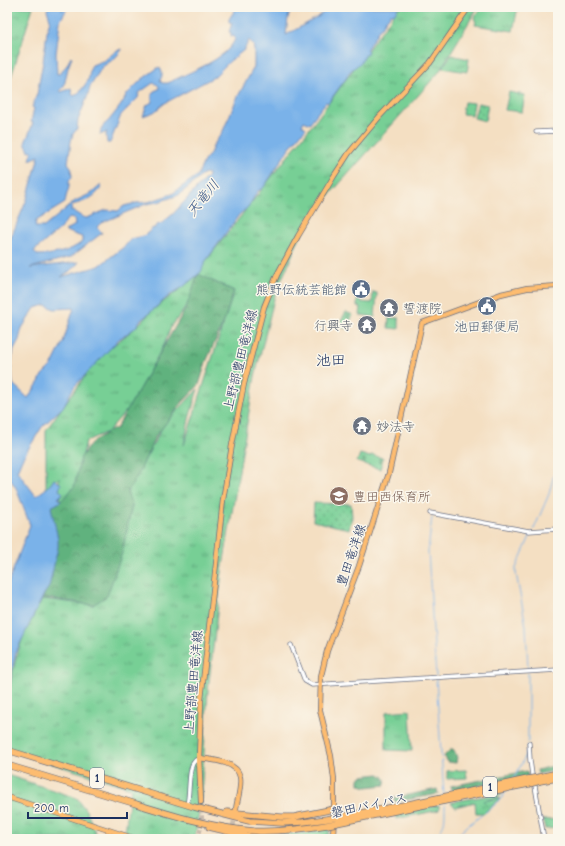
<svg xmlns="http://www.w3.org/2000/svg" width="565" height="846" font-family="'Comic Neue','Klee One',sans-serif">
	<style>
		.grass { fill: url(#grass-tufts); stroke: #497f7a }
		.forest { fill: url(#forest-crowns); stroke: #3e706e }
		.cemetery { fill: url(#cemetery-stones); stroke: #497f7a }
		.park { fill: url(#park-dots); stroke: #497f7a }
		.garden { fill: #77cf95; stroke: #497f7a }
		.water { fill: #7ab2e9; stroke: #4a70a4; fill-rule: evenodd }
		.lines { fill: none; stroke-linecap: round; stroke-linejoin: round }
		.stream { stroke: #7ab2e9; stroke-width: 1 }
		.major-tunnel { stroke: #c9bcae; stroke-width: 4.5; stroke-dasharray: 4.5 2; stroke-linecap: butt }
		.minor-casing { stroke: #676d81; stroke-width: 5 }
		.major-casing { stroke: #676d81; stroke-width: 6 }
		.highway-casing { stroke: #676d81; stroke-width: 7 }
		.minor { stroke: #fff; stroke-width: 3.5 }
		.major { stroke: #fdbc6f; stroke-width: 4.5 }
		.highway { stroke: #fdbc6f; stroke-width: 5.5 }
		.highway-bridge-casing { stroke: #676d81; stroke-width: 7; stroke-linecap: butt }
		.highway-bridge { stroke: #fdbc6f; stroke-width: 5.5 }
		.labels { text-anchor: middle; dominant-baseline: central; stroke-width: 3; stroke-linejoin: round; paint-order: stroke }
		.shield { fill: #fbf7ec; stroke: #5e6b89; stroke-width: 1 }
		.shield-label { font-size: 12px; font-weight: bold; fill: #1b2f5e }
		.service-label { font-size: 13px; fill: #4e5e75; stroke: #fbf7ec; text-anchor: end }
		.worship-label { font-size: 13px; fill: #5b616d; stroke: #fbf7ec; text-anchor: start }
		.street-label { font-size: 13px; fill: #1b2f5e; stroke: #fbf7ec }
		.education-label { font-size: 13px; fill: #785e54; stroke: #fbf7ec; text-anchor: start }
		.water-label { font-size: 14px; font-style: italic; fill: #385688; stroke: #fbf7ec }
		.quarter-label { font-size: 15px; fill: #1b2f5e; stroke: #fbf7ec }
	</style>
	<defs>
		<pattern id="grass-tufts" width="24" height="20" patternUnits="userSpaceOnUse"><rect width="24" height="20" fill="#77cf95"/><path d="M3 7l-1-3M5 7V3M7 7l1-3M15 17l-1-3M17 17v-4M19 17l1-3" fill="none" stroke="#61a87d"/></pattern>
		<pattern id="forest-crowns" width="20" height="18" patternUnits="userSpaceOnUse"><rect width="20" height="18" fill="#61b27e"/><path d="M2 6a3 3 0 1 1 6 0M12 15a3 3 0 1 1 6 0" fill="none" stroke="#4f916a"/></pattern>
		<pattern id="cemetery-stones" width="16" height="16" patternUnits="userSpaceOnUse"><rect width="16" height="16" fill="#77cf95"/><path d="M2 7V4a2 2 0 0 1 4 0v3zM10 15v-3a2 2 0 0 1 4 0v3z" fill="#61a87d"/></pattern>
		<pattern id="park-dots" width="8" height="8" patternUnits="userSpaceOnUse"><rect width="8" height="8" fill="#77cf95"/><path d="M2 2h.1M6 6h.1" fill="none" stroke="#61a87d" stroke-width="1.8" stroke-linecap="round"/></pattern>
	</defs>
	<rect width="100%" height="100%" fill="#fbf7ec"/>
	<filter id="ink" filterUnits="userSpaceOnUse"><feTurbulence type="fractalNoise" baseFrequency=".025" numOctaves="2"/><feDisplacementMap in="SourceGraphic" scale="8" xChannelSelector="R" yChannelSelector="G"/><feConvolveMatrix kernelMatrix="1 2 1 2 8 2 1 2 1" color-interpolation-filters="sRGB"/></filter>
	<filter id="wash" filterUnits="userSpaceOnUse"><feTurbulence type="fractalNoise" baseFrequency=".012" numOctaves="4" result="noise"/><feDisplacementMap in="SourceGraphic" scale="16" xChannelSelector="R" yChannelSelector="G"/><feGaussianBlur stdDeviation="0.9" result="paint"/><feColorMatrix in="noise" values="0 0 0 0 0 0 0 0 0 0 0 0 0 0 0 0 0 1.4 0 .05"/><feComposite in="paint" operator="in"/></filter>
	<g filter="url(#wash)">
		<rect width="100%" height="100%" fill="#f4dfc2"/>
		<!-- grass -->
		<path class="grass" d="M7,7H33L7,90Z
			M399,7H478L439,72L308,219L275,295L255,376L222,572L208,690L201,798L195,839H124L131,788L7,750V700L16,658L23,637L42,599L93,605L132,506L127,493L163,426L198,389L189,419L184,445L234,291L198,275L189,303L171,327L164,345L128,409L107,432L86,441L75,487L60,502L59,478L46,489V430L91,368L114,345L135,328L153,310L198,275L205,262L317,119Z
			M482,7H518L513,31L475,25L476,22L474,18Z
			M451,55L469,59L467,72L442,68Z
			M509,92L525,95L522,112L505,110Z
			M464,102L474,103L472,115L462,114Z
			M410,710L412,751L386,750V712Z
			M466,770L467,778L447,779V771Z
			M7,775L77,798L87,812L98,839H7Z
			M503,793L498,797L483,801L499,798L500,799L484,813H476L475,802L455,807L451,802Z
			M439,805V810L396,819L395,814Z
			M558,819L557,828L545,829L543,820Z
			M329,828V839H268L247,834C278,836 298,835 329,828Z"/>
		<!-- forest -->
		<path class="forest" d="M198,274L234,291L223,324L206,362L199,385L182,403L155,437L140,471L127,493L132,505L122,553L107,596L93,605L53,599H42L52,577L51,507L60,502L74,487L81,457L91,443L112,429H116L186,308Z
			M450,750H454L457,757L456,763L448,762L444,756Z
			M558,765V770L538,774L537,770Z
			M527,771L528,776L452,791L451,786Z
			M379,774C385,777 386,779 385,785L366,787L359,784V779L361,776Z
			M437,789L438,794L395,802L394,798Z"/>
		<!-- cemetery -->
		<path class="cemetery" d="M346,312L353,315L346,329L338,325Z
			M389,318H399V329L388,328Z
			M360,454L370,457L371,455L383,458L380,469L357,462Z"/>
		<!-- park -->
		<path class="park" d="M478,103L488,105L485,121L474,118Z
			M314,503L351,504L352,517L349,529L313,521Z"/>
		<!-- garden -->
		<path class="garden" d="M358,291L362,292L361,302L372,303L373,292L377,293L375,317L360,315L361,307L357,306Z"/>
		<!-- water -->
		<path class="water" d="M48,7H62V11L64,7H68L60,21L56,54L57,74H59L67,65L71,56L72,57L68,68L64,86L60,90L61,92L71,88L72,94L74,96C79,94 88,82 89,77C90,72 89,70 92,65L105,60L116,51L122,49V50L114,59L102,67L90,87L88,95L78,120L77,129L73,134L71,141L68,163L71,167L72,177L69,181V187L66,197L65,203L36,221L35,227H44L75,201L92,193L101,185V188C93,199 84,202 72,205L71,211C77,212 81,218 87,218L106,210L118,211L124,206L136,203L148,202L172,194L198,175L204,161L210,154L213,146L223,131L237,98L254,67V50L253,44L249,40L244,50L230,61L214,77L165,103L154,112L143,116L147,105L152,102V94L154,91L159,89C159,85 157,84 153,83L139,93L138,98L121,115L110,143H107L106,135L107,132L100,135C101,132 100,129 103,126C105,123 108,122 110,119C114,114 125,101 126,95L141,80L159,67C163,71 163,76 160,80L162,83H168C188,72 227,60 235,39L234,36H231V32H229L232,23L229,22V19L237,7H292L288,18L286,35L318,17L330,7H399L394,14H391L385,21L383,26L380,28L366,50L368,52C365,55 363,59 360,63C355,68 349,70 347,77L328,103L326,102L312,120L310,124L304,121L302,125L306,128L290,147L266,184L263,188L258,191L248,207L239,215L205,262L201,272L183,287L170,295L140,321L135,328L119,339L74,387L63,407L42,427L22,459L17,471L36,496C42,491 50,487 54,479L61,484L59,490L63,493L58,498L59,500H61L60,502L51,507L58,539V547L49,587L44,594L16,652L7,693V586L30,525L16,488L7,474V247L27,199L39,156L30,160L32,152L31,150L29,151L25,143C27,137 32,128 33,122H31L34,108L32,107L37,94L43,62L47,32L50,19L47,10ZM205,173L208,174V176L173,214L162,223L157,225L155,228H153L144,236L131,239L125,246L99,266L61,277L73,269L79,262L30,268L71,257L102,233L97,227L101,223L146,204L158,202L179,195ZM68,218L74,219L75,225L65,231L82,237V242C70,252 53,255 37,255L34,251L61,228ZM46,305L54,309L74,308L63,342L52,365L42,375L39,382L28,398L13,384L11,365L14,349L19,340L22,328L35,308Z"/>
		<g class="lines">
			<!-- stream -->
			<path class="stream" d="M432,517L428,551L436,676
				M534,529L549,494L558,458
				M528,670L526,626L516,573V568L532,532
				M528,673V742
				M436,679L444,795
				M514,779L525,757L528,745
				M433,839C446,828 445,820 445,804
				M455,839C468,820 497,810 507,790"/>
		</g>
	</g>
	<g filter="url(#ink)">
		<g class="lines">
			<!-- major-tunnel -->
			<path class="major-tunnel" d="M198,839L202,822L201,806
				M231,839L235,815"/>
			<!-- minor casing -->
			<g class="minor-casing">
				<path id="minor" d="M536,132L558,131
					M430,513L529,531L558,529
					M291,645L305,681L312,685L558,670
					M529,743L530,760L532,775
					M535,786L544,839
					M187,805C190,795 188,768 194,762C195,760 197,759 199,758"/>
			</g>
			<!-- major casing -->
			<g class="major-casing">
				<path id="major" d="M199,758C212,760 237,761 240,777C242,785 237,801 236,809
					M7,797L136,839
					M201,802L199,758L201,700L223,500L232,445L244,384L264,307L277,275L298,236L334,176L349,153L380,116L430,63L469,7
					M333,839L334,809V779L331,756L320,710L321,676L327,651L359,566L389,473L422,323L501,294L527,288L558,286"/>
			</g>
			<!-- highway casing -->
			<g class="highway-casing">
				<path id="highway" d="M7,750L194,807L249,821L282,823L303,822L327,819
					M7,765C49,778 91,790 133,803C172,815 213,828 254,831C279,832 303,829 327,825
					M539,777L558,773
					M540,781L558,778
					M399,806L528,779
					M400,810L529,784
					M227,812L281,817H294L334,809
					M209,827L260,839"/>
			</g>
			<!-- minor -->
			<use href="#minor" class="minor"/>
			<!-- major -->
			<use href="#major" class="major"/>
			<!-- highway -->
			<use href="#highway" class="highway"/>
			<!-- highway-bridge casing -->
			<g class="highway-bridge-casing">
				<path id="highway-bridge" d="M528,779L539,777
					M529,784L540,781
					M327,819L399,806
					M327,825L400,810"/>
			</g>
			<!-- highway-bridge -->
			<use href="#highway-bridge" class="highway-bridge"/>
		</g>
	</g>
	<!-- icons -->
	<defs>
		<g id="civic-disc" transform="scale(1)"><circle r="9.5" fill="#5c6f8a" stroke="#fbf7ec"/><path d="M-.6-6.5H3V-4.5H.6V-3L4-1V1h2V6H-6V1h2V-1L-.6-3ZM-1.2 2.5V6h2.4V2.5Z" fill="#fff"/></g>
		<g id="temple-disc" transform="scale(1)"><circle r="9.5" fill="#6b7280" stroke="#fbf7ec"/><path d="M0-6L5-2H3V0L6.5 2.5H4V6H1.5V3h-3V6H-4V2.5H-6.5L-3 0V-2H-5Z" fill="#fff"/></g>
		<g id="school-disc" transform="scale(1)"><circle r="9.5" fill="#8d6e63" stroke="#fbf7ec"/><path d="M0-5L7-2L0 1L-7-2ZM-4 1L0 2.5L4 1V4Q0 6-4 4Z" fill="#fff"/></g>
	</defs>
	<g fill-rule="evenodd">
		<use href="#civic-disc" x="361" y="289"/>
		<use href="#civic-disc" x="487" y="306"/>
		<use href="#temple-disc" x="389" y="308"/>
		<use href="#temple-disc" x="367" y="325"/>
		<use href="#temple-disc" x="362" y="426"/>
		<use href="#school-disc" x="339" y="496"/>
	</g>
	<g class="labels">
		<!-- shield labels -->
		<g class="shield">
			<rect x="90" y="768" width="14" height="20" rx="3"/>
			<rect x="483" y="777" width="14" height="20" rx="3"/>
		</g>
		<g class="shield-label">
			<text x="97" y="778">1</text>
			<text x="490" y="787">1</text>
		</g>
		<!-- service labels -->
		<g class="service-label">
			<text x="347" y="289">熊野伝統芸能館</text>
			<text x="487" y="326" text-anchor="middle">池田郵便局</text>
		</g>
		<!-- worship labels -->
		<g class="worship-label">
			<text x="403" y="308">誓渡院</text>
			<text x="353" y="325" text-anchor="end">行興寺</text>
			<text x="376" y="426">妙法寺</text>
		</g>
		<!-- street labels -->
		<g class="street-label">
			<text transform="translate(240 360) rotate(-76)">上野部豊田竜洋線</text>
			<text transform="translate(351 555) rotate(-71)">豊田竜洋線</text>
			<text transform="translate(193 682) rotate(-85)">上野部豊田竜洋線</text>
			<text transform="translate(369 805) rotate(-12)">磐田バイパス</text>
		</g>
		<!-- education labels -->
		<g class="education-label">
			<text x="353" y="496">豊田西保育所</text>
		</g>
		<!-- water labels -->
		<g class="water-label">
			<text transform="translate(203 198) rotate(-51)">天竜川</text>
		</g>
		<!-- quarter labels -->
		<g class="quarter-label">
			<text x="331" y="360">池田</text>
		</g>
	</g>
	<!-- margin -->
	<rect width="565" height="846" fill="none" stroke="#fbf7ec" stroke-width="24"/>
	<!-- scale -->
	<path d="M28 812v6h99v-6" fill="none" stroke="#1b2f5e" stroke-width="2"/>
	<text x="34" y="812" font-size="12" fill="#1b2f5e" stroke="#fbf7ec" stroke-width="3" paint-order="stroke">200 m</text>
</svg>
